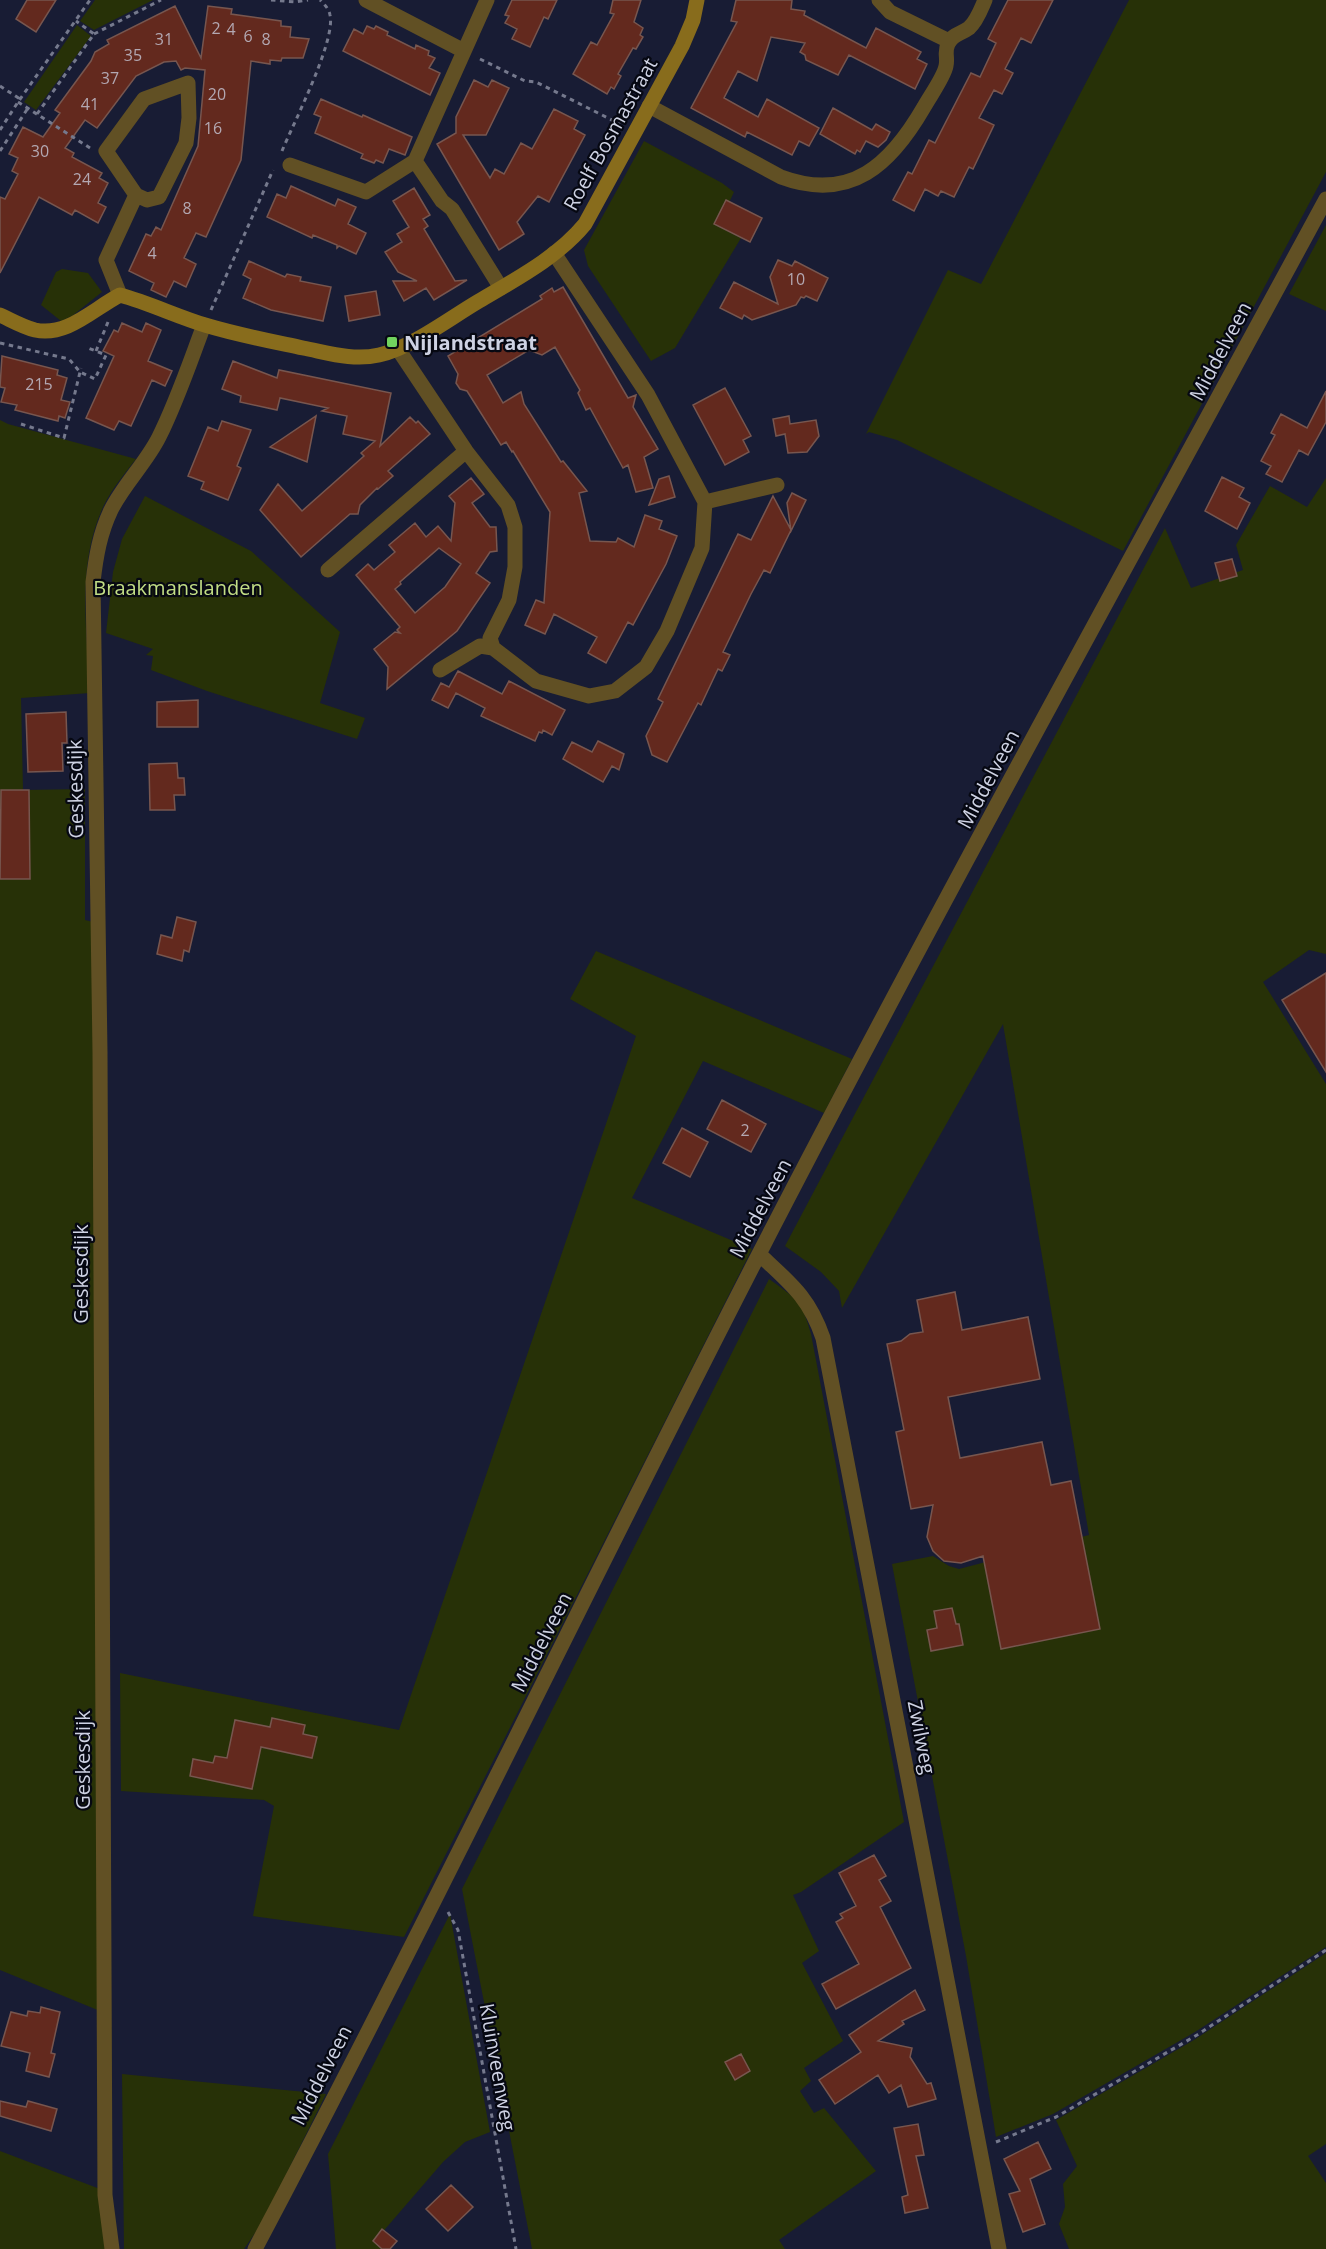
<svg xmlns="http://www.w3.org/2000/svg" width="1326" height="2249" font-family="'Open Sans',sans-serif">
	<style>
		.green { fill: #273107 }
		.building { fill: #63291e; stroke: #77564f; stroke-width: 1.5; fill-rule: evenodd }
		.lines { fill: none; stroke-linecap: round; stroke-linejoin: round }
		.path { stroke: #75798d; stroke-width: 3; stroke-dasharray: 4.5 4.5; stroke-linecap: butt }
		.street { stroke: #615024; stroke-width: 15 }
		.secondary { stroke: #886c1c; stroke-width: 15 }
		.poi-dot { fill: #71d35e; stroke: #060812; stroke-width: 2 }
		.labels { text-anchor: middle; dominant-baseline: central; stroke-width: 4.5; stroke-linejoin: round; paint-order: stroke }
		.number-label { font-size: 16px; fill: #b3a8b2 }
		.street-label { font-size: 20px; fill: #ced2e3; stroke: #060812 }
		.poi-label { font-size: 20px; font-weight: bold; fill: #ced2e3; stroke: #060812; text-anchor: start }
		.park-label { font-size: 20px; fill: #c2de85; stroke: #060812 }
	</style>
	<rect width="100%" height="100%" fill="#181c34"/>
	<!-- green -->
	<path class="green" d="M95,0H153L94,30L80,21Z
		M1129,0H1326V172L1123,551L897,440L869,432L866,434L948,270L981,284Z
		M77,25L91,36L36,110L24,102Z
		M644,141L722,183L734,192L718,226L741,238L675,348L651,361L588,266L584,250Z
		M1326,225V311L1289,294Z
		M62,269L88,273L102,292L72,316L61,321L41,305L56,272Z
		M0,420L8,424L136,459C125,473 112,489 104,505C76,563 87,631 90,693L21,698L23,790L85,789V920L93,922L100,2011L0,1970Z
		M1326,478V954L1309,950L1263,982L1326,1084V1947L1195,2032L1053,2114L996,2137L966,1956L892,1564L933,1556L949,1566L959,1569L1089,1535L1003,1024L842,1308L839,1291L821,1272L785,1246L1165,528L1191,588L1243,570L1236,545L1270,486L1307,507Z
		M145,496L251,551L340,632L320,703L365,718L357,739L207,691L151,670L153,656L146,655L153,649L106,633L113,572L122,539Z
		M596,951L852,1059L824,1113L703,1061L632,1198L752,1249L404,1937L253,1916L274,1806L264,1800L121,1791L120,1673L399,1730L636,1036L570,999Z
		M769,1279C797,1299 802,1301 811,1334L904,1822L801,1892L793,1895L819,1951L802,1963L843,2041L804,2068L811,2081L800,2091L814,2113L824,2108L876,2171L779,2240L785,2249H532L462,1889Z
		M450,1914L490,2132L465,2142L443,2162L374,2242L382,2249H336L328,2154Z
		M1326,1953V2144L1308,2156L1326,2183V2249H1069L1059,2224L1065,2207L1063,2184L1077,2166L1056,2120L1194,2040Z
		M122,2074L326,2094L262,2223L244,2249H124Z
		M0,2151L100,2189L105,2249H0Z"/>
	<!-- building -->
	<path class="building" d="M27,0H56L36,32L16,19Z
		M512,0H557L548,19L544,17L530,47L512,39L517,29L505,23L509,16L505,15Z
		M613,0H641L634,22L643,28L640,35L643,37L636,49L633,48L618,74L621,76L614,89L611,87L607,94L573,74L591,42L597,45L614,14L610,13Z
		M736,0H792L791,9L805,11L804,15L866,48L876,28L921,52L917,59L927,64L915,89L849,55L838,75L806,60L805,55L800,52L805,43L771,37L757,81L738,71L724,98L758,117L767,99L819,128L809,146L799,141L792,155L747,132L745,137L691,108L737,22L731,21Z
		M1008,0H1053L1031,43L1021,38L1005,69L1013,73L1002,94L994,90L979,118L994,125L973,169L969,167L954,197L941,191L938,196L925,189L914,211L893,200L908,172L912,174L929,140L935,143L971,73L980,77L996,43L988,39Z
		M175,6L201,58L208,6L232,9L231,14L281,21V26L291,27L290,37L309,39L303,58H282L281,61L270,60V64L251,61L241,160L206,237L196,233L184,258L196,264L186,287L174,281L166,297L151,290L154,283L129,271L146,234L151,236L156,227L161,230L198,146L205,70L185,68L181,70L176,61L164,62L136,76L97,128L85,120L65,148L74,153L72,157L102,173L99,178L108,183L98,203L106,207L98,223L75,210L72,215L39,197L0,273V197L5,199L18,174L12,171L18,158L9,154L23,127L43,137L60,113L55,110L91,61L95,52L109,44L107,40Z
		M367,26L374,29L376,26L388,32L387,35L415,49L416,45L429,51L428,55L435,58L429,68L440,73L430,95L343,51L354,29L363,34Z
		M474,80L488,87L492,80L509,88L486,135H463L490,178L495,169L504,174L521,143L532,149L554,109L578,121L574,129L585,135L549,202L538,196L517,222L524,234L499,250L437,144L456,133V117Z
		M321,99L362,117L363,115L412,137L405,155L389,149L383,163L376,160L374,163L361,158L363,154L315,133L321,117L314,114Z
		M833,108L872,130L876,124L890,132L886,140L878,147L866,141L860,152L857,150L855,154L820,134Z
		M291,186L335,206L338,199L356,207L348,224L366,233L356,254L339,246L337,248V245L313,235L312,238L267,217L277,194L286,198Z
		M414,188L430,215L423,219L428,226L424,229L455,281L467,280L434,300L426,288L404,301L393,281H417L398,272L385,252L402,242L397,234L409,227L393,201Z
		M726,200L762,218L750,242L714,224Z
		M778,260L792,266L795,261L828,278L817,301L806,296L804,298L801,297L796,305L752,320L744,315L742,319L720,308L734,282L778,304L770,277Z
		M249,261L285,277L287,274L301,277L300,281L331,287L323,321L271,310L243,298L251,279L243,275Z
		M563,287L628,398L636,395L633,407L658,449L644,457L653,488L636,492L628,465L623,468L590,408L586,410L578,393L580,390L555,347L542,355L529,350L487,375L503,403L521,392L524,404L561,462L563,461L587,491L579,493L590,541L616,542L618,538L634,547L645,515L662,521L659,529L677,536L666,564L633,625L628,622L606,663L588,653L597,637L554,614L545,634L525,625L536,600L544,603L550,512L513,451L512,452L506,442L501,445L467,391L460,389L456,383L458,374L448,356L542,299L540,296L552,288L554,292Z
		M376,291L380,315L349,321L345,296Z
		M122,323L142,332L146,323L161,330L148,361L172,371L165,386L152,380L131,426L119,421L114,430L86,418L114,356L103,351L114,330L118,332Z
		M2,356L58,370L57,375L67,378L61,400L70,402L65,418L59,416L58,421L15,410L17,405L1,402L5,388L0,387Z
		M233,361L277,378L279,370L391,393L380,446L410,417L416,423L418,421L430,434L388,471L393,476L378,489L377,488L360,505L358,514H350L301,557L260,510L278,484L302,511L364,456L361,453L375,441L343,434L347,416L322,411L328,408L280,398L277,410L240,402L241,396L222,389Z
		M725,388L751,436L743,440L749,452L725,465L693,405Z
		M1326,391V422L1308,455L1299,450L1282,482L1266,474L1271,466L1261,461L1275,435L1271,433L1281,414L1307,428Z
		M316,416L307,462L270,447Z
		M789,416L790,424L816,420L819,436L807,452L788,453L785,434L776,436L773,419Z
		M222,421L251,430L237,466L241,468L228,500L201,489L204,482L188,476L208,427L218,431Z
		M669,476L675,497L649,505L659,479Z
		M1222,477L1244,488L1239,497L1250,503L1237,529L1205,511Z
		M471,478L484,494L472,503L490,527H496L497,551L490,552L476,573L490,583L457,631L387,689L388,667L374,649L395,632L400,633L397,630L400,627L356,575L368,564L374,570L395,552L389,545L415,523L426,537L438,526L451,541L455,503L449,496ZM439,548L461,564L445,587L415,613L395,589L401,584L400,582Z
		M792,493L806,500L791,531L787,503Z
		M773,496L791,530L770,573L764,570L751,594L723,652L730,655L722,671L718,669L701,705L698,703L667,762L652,755L646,736L663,702L658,699L738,534L751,540Z
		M1232,559L1237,576L1220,581L1215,563Z
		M458,671L502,694L509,681L565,710L552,735L543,730L542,733L539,732L535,741L481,716L485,708L456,693L448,708L432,700L441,683L449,687Z
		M198,700V727H157V702Z
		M66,712L67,743H62L63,771L28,772L26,714Z
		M598,741L624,754L619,770L612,766L603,782L563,759L572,742L592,752Z
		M177,763L178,778H184L185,795H174L175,810H150L149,764Z
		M1,790H29L30,879H0Z
		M177,917L196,922L189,952L184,950L182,961L157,954L161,935L172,938Z
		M1326,973V1072L1282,1000Z
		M722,1100L766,1124L751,1152L707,1129Z
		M682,1128L708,1142L690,1177L663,1163Z
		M955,1292L962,1330L1028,1317L1040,1379L948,1397L960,1458L1042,1442L1051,1485L1071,1481L1100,1629L1001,1649L983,1556L961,1563L944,1561L933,1551L927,1537L933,1505L911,1509L896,1432L904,1430L887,1344L901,1341L910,1334L923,1332L917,1300Z
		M952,1608L956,1624H959L963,1645L931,1651L927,1630L937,1628L934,1611Z
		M272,1718L305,1725L303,1734L317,1737L312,1758L261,1747L252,1789L190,1776L193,1759L213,1763L215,1756L227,1758L235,1720L270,1727Z
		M874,1855L886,1876L879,1880L891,1901L880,1907L911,1968L836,2009L822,1984L859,1964L836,1922L843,1918L840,1914L856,1906L839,1873Z
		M915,1990L925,2010L902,2021L904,2024L878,2041L912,2048L910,2057L927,2084L931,2083L936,2099L908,2107L901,2085L889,2093L878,2075L835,2104L819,2080L861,2052L849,2035Z
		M41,2007L60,2012L51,2053L55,2054L49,2077L26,2071L30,2053L1,2046L11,2012L27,2016L28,2011L40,2013Z
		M741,2054L750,2071L735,2080L725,2062Z
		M0,2101L26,2107L28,2101L57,2109L51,2131L0,2116Z
		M918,2124L924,2155L916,2156L928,2208L905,2213L902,2197L908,2195L894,2128Z
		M1038,2142L1051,2169L1030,2179L1045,2224L1023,2232L1009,2194L1020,2191L1004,2159Z
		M451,2185L473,2207L448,2231L426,2209Z
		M382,2229L397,2241L390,2249H382L373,2241Z"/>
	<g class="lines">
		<!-- path -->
		<path class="path" d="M271,0L295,2L308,0
			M94,34L161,0
			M480,59L525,81L536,82L620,124
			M0,86L20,99
			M18,102L90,148
			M37,114L94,34L76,21
			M0,130L18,102L90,0
			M0,151L28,108
			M282,151C293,124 336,41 330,15C329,9 325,5 320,0
			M211,310L273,170
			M0,343L69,359L80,372L95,379L106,355L88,348
			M96,351L108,322
			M21,424L64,438L81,368
			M448,1912L458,1930L516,2249
			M996,2142L1056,2117L1197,2035L1326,1950"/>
		<!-- street -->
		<path class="street" d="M366,0L464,51
			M879,0L890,12L949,41
			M649,106L781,177C851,203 891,164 924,107C930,96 944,77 946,66C948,58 944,52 948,44C952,34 961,34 969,28C977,21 981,9 985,0
			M415,161L442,201L452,209L501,288
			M290,165L366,192L415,161L487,0
			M120,295L106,260L136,195L106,151L144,99L188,83L189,118L186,143L159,197L147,200L136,195
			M398,349L466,451L508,505L515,527V567L509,600L490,638L493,648
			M705,502L777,485
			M328,570L466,451
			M440,670L480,646L493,648L536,681L589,696L615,691L646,667L667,631L702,548L705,502L648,395L554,253
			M759,1254C790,1283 809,1297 823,1338L999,2249
			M112,2249L105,2195L100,1052L93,582C96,556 100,533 111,510C124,484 146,463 159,437C177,401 190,362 204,325
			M255,2249C429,1921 589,1584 759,1254C942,899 1136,550 1326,199"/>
		<!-- secondary -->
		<path class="secondary" d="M0,315C11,320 23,327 35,330C67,337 93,309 120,295C149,303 176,316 205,325C238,335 270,341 303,348C329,353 353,361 379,355C411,348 450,318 479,301C516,279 558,257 585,224L682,46L693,20L697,0"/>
	</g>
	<!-- markers -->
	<rect class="poi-dot" x="386" y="336" width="12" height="12" rx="3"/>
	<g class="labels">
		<!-- number labels -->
		<g class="number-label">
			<text x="216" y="28">2</text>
			<text x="231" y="29">4</text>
			<text x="248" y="36">6</text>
			<text x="164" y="39">31</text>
			<text x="266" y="39">8</text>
			<text x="133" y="55">35</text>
			<text x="110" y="78">37</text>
			<text x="217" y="94">20</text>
			<text x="90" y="104">41</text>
			<text x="213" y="128">16</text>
			<text x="40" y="151">30</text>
			<text x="82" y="179">24</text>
			<text x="187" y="208">8</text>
			<text x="152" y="253">4</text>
			<text x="796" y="279">10</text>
			<text x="39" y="384">215</text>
			<text x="745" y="1130">2</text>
		</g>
		<!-- street labels -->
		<g class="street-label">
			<text transform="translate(610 134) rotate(-61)">Roelf Bosmastraat</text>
			<text transform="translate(1220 351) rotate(-62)">Middelveen</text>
			<text transform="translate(988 779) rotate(-62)">Middelveen</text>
			<text transform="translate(75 789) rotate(-91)">Geskesdijk</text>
			<text transform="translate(760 1208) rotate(-62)">Middelveen</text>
			<text transform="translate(80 1274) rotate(-90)">Geskesdijk</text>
			<text transform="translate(541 1642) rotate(-63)">Middelveen</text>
			<text transform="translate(922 1737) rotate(79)">Zwilweg</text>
			<text transform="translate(82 1760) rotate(-90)">Geskesdijk</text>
			<text transform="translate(498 2067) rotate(80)">Kluinveenweg</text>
			<text transform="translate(321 2075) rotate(-63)">Middelveen</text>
		</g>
		<!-- poi labels -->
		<g class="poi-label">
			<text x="404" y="342">Nijlandstraat</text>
		</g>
		<!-- park labels -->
		<g class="park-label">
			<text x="178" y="587">Braakmanslanden</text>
		</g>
	</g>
</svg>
